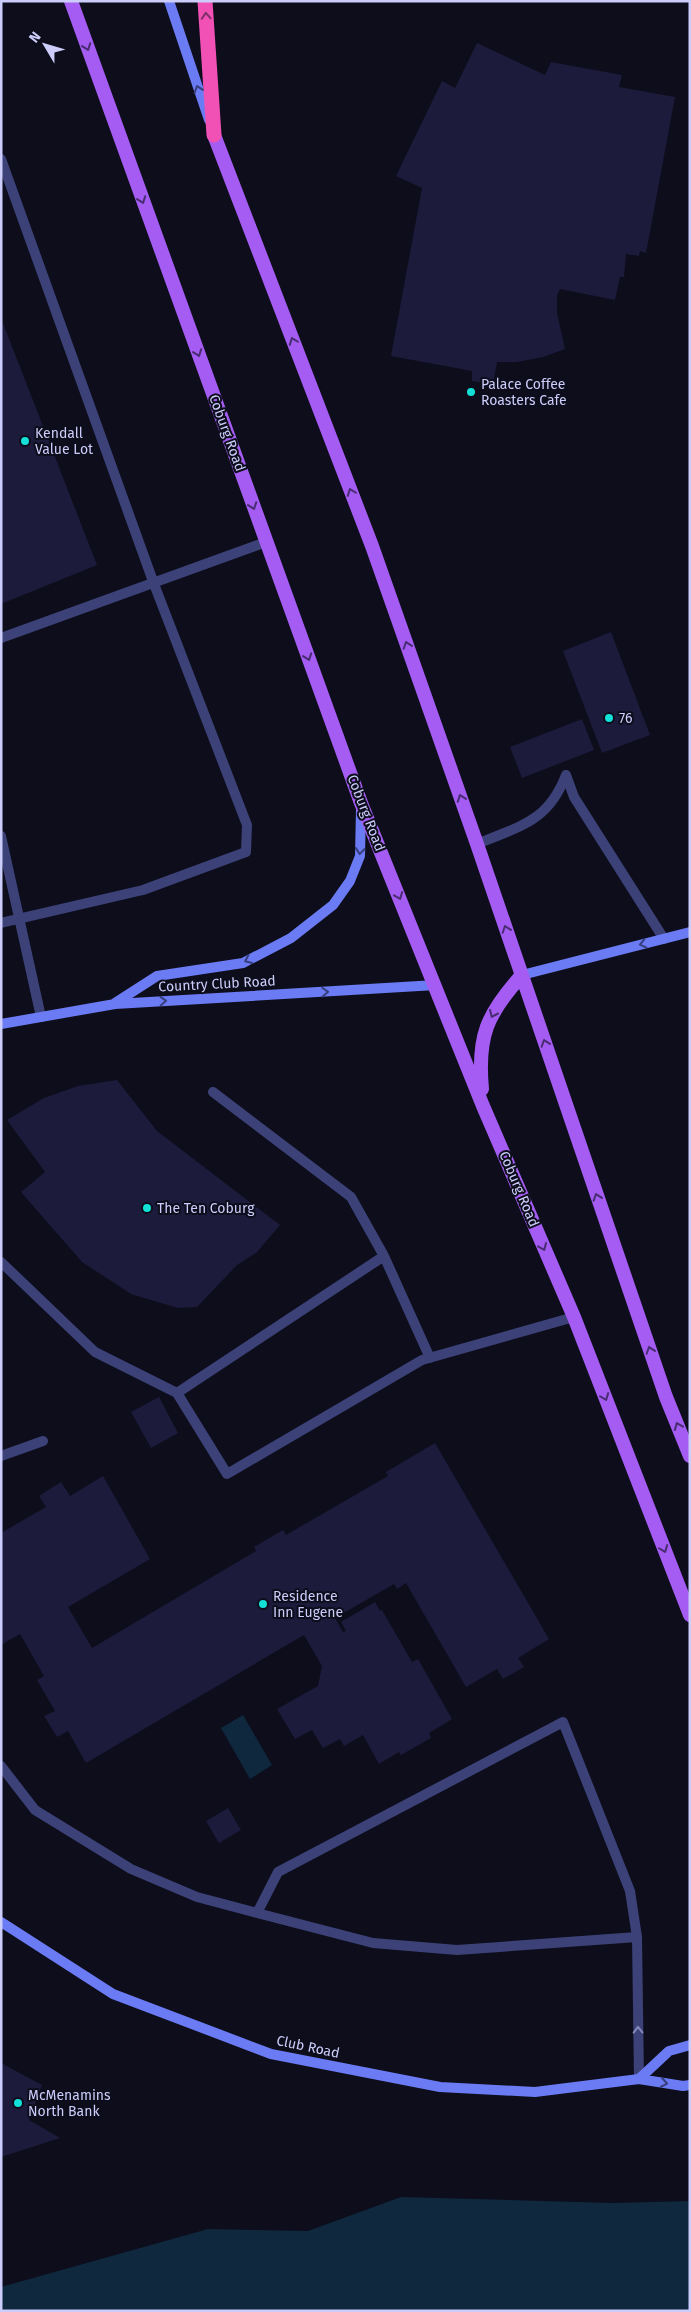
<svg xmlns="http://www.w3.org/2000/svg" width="691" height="2312" font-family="'Fira Sans',sans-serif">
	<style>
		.water { fill: #0f283e }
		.building { fill: #1c1b3b }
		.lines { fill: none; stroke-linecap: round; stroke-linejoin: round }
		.service { stroke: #3c4277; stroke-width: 10 }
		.secondary { stroke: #6b7bf3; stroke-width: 10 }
		.primary { stroke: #a45cf2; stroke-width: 14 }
		.motorway { stroke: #f151b5; stroke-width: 15 }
		.oneway { stroke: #7f2f68 }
		.oneway2 { stroke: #492d72 }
		.oneway3 { stroke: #373e7d }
		.oneway4 { stroke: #8488b9 }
		.poi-dot { fill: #13e0d7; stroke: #0d0d1c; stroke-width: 2 }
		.labels { text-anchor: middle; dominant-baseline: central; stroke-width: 4; stroke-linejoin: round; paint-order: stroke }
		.poi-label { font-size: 14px; fill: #cccdfb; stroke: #0d0d1c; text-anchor: start }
		.street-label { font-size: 14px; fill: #cccdfb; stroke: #0d0d1c }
	</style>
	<rect width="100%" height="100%" fill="#0d0d1c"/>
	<!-- water -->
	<path class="water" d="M243,1715L272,1765L250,1779L221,1728Z
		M401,2197L613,2203L690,2201V2311H1V2287L208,2229L308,2231Z"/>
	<!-- building -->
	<path class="building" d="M477,43L545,75L551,62L622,75L619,87L675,97L646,253L640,251L639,256L626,254L624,277H620L615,300L560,289L557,296V313L565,349L543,357L517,362H497L493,385L472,381V371L391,356L422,188L396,176L442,81L455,88Z
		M1,318L97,565L1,604Z
		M611,632L650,735L602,753L563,651Z
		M582,719L594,750L522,778L510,747Z
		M117,1080L157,1131L280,1225L257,1252L237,1265L197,1307L178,1308L131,1294L82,1262L21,1192L45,1172L7,1120L44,1098L78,1086Z
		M159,1397L178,1433L151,1448L131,1412Z
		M435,1443L549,1639L518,1658L524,1667L503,1679L497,1669L466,1687L406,1583L397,1589L394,1584L335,1618L343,1632L346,1631L341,1622L375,1602L380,1611L382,1610L412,1662L418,1659L452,1719L429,1733L431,1738L401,1755L399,1752L379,1764L363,1735L344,1746L340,1739L323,1748L312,1730L295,1739L277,1709L318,1686L322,1666L304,1635L86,1763L68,1731L57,1737L44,1716L55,1711L37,1680L44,1676L20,1634L1,1645V1533L46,1507L39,1496L61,1482L70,1496L103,1476L150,1559L68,1607L92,1648L256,1551L254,1547L283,1530L286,1535L388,1476L386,1472Z
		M228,1808L241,1830L219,1843L206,1821Z
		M1,2063L42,2085L29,2120L60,2138L1,2157Z"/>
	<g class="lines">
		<!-- service -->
		<path class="service" d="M1,159L154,584L247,825L246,852L143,890L1,923
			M1,638L266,542
			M566,775L574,797L664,939
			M1,836L41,1017
			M477,844C520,826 548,822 566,775
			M213,1092L351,1197L384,1256L430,1358
			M1,1262L95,1352L177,1393L227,1474L422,1360L574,1317
			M177,1393L384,1256
			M1,1456L43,1441
			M1,1766L35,1810L131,1869L197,1897L257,1913L278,1872L563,1722L630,1891L637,1937L639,2079
			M257,1913L373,1943L457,1950L637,1937"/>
		<!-- secondary -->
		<path class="secondary" d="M169,1L209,120
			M522,975L690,932
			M115,1003L157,976L243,963L291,938L333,905L350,881L360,856L361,809
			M1,1024L115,1004L436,985
			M1,1922L113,1994L271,2054L440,2087L535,2092L639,2079L683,2086L690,2085
			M639,2079L669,2051L690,2045"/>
		<!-- primary -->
		<path class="primary" d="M71,1L361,803L483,1106L574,1317L690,1615
			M214,135L372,546L477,844L666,1397L690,1456
			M482,1089C477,1036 487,1014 522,975"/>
		<!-- motorway -->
		<path class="motorway" d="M205,1L214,135"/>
	</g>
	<!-- one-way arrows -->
	<defs><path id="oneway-chevron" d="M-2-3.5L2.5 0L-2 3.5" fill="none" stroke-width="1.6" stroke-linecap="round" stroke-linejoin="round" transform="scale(1.25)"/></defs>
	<use class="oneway" href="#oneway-chevron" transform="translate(206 16) rotate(-94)"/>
	<g class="oneway2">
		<use href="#oneway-chevron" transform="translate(87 47) rotate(70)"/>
		<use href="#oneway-chevron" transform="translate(142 200) rotate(70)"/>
		<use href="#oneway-chevron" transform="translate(293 341) rotate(-111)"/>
		<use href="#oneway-chevron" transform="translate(198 353) rotate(70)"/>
		<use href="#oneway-chevron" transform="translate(351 492) rotate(-111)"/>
		<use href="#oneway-chevron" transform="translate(253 506) rotate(70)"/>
		<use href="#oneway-chevron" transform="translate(407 645) rotate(-109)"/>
		<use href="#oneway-chevron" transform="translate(308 657) rotate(70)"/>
		<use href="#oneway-chevron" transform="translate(461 798) rotate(-110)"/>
		<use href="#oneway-chevron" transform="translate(399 896) rotate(68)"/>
		<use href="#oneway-chevron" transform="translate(506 929) rotate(-109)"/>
		<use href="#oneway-chevron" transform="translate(493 1014) rotate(114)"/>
		<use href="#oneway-chevron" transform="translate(545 1043) rotate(-109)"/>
		<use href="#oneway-chevron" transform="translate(597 1197) rotate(-109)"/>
		<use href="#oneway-chevron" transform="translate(543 1247) rotate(67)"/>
		<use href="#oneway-chevron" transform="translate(650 1350) rotate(-109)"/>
		<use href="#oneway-chevron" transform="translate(605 1397) rotate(69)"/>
		<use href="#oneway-chevron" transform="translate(678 1426) rotate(-112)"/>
		<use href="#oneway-chevron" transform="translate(664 1549) rotate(69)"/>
	</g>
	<g class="oneway3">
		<use href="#oneway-chevron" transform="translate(198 89) rotate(-109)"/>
		<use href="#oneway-chevron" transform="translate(360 851) rotate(96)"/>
		<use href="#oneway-chevron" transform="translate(643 944) rotate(167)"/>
		<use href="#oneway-chevron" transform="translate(248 960) rotate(155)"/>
		<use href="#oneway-chevron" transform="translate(325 992) rotate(-3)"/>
		<use href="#oneway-chevron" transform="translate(163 1001) rotate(-3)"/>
		<use href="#oneway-chevron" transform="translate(664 2083) rotate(10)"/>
	</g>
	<use class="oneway4" href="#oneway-chevron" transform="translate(638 2030) rotate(-91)"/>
	<!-- markers -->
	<g class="poi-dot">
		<circle cx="471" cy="392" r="5"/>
		<circle cx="25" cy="441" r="5"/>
		<circle cx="609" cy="718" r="5"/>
		<circle cx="147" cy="1208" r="5"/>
		<circle cx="263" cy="1604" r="5"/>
		<circle cx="18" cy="2103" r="5"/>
	</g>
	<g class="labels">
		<!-- poi labels -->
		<g class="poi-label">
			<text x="481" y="384">Palace Coffee<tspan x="481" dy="16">Roasters Cafe</tspan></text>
			<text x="35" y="433">Kendall<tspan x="35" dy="16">Value Lot</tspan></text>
			<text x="619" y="718">76</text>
			<text x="157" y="1208">The Ten Coburg</text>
			<text x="273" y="1596">Residence<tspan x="273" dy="16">Inn Eugene</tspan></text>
			<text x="28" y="2095">McMenamins<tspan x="28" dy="16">North Bank</tspan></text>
		</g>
		<!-- street labels -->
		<g class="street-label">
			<text transform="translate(227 433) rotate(70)">Coburg Road</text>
			<text transform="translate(366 813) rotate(69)">Coburg Road</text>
			<text transform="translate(217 984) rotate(-3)">Country Club Road</text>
			<text transform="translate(519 1189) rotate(67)">Coburg Road</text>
			<text transform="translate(308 2047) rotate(12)">Club Road</text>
		</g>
	</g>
	<!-- border -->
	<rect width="691" height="2312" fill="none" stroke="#cccdfb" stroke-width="5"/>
	<!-- north arrow -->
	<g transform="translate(45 45) rotate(308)" stroke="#0d0d1c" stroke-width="4" paint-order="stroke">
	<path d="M0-4L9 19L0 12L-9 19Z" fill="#cccdfb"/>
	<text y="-8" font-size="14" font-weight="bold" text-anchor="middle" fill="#cccdfb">N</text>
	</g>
</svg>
